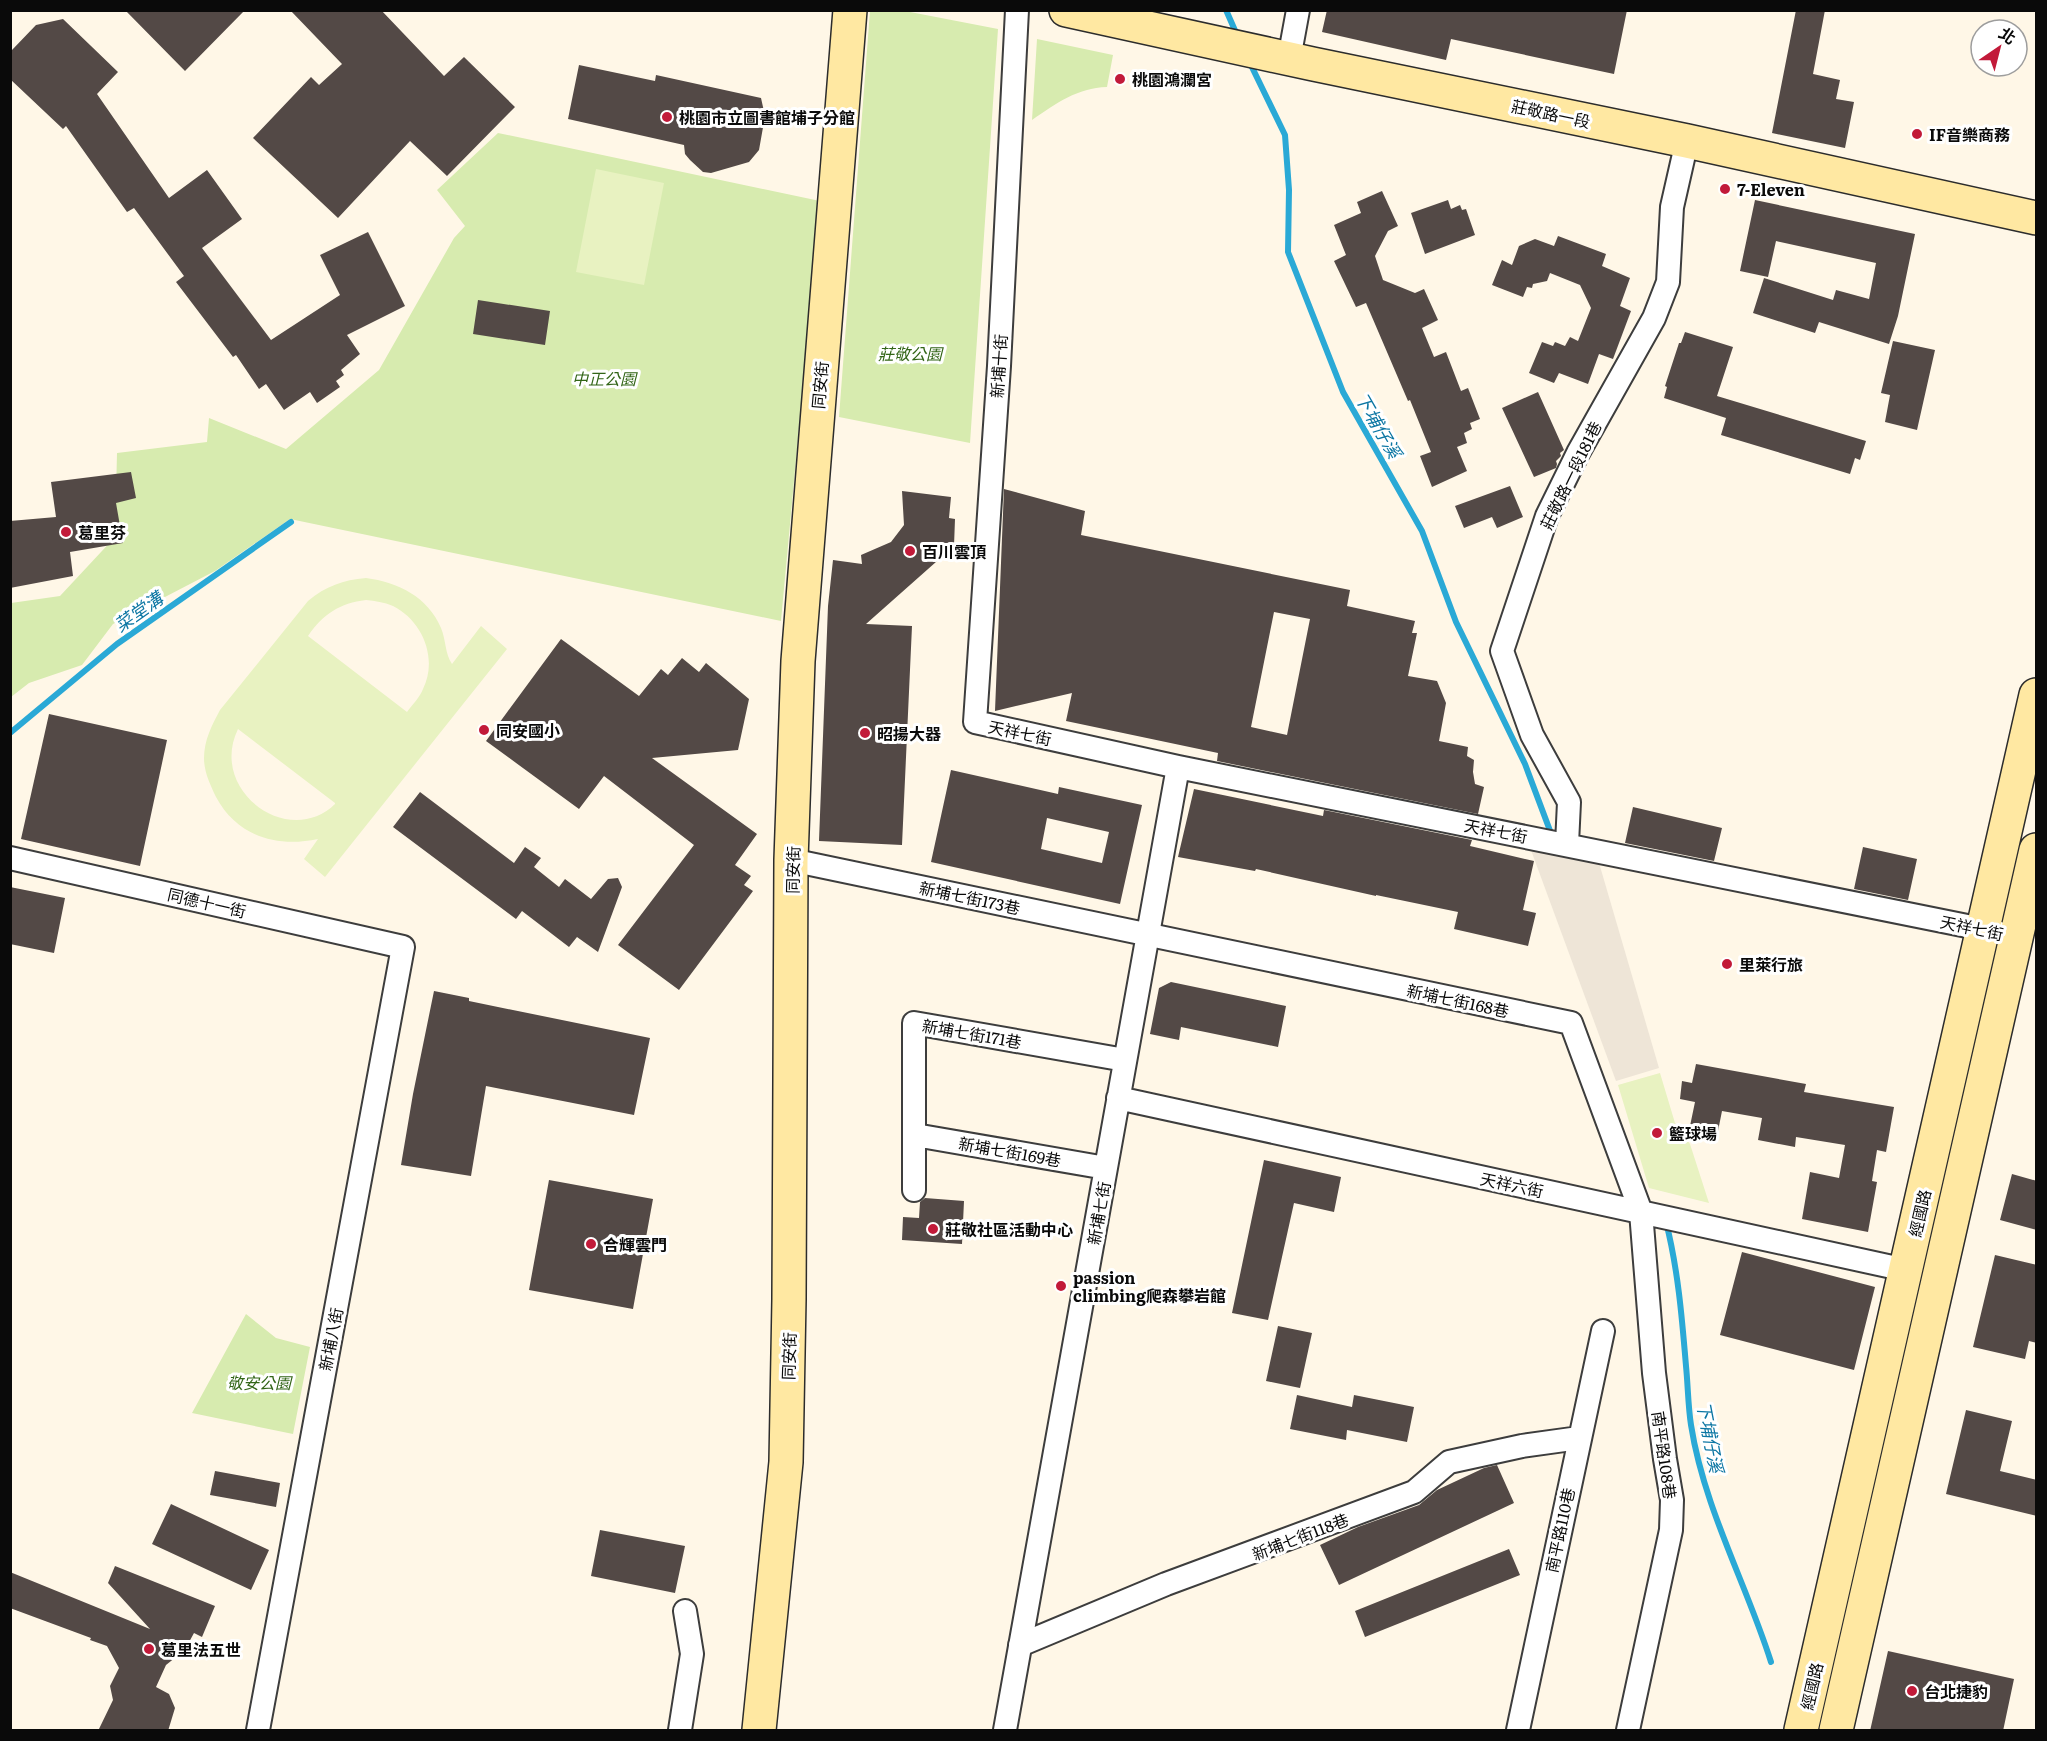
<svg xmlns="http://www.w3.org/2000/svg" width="2047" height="1741" font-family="Literata,'Noto Sans TC',serif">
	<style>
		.green { fill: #d7ebaf }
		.pitch { fill: #e8f2c1; fill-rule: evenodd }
		.plaza { fill: #eee5d7 }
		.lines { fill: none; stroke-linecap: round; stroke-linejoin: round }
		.stream { stroke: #2aa9d6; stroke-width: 6 }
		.building { fill: #534946; fill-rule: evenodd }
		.street-casing { stroke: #3d3d3d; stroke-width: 26 }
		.secondary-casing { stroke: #2c2c2c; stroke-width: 36 }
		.street { stroke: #fff; stroke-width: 22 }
		.secondary { stroke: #ffe8a2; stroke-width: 33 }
		.poi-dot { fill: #c21a39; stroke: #fff; stroke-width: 2 }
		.labels { text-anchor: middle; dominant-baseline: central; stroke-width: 6; stroke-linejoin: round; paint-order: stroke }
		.poi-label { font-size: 16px; font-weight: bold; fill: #0a0a0a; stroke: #fff; text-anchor: start }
		.street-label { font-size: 16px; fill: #0a0a0a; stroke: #fff }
		.park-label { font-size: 16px; font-style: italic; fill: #326517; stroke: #fff }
		.water-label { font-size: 18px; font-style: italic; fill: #0c76a3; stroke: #fff }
	</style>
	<rect width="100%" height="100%" fill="#fff7e7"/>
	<!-- green -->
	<path class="green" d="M870,11H905L998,29L970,443L839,417Z
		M1037,39L1113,55L1107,87C1077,88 1057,103 1032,120Z
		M498,133L820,201L781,621L290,519L215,571L113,624L82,665L29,683L11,697V603L60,596L115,537L117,453L207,442L209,418L286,449L379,370L454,238L465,226L437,190Z
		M246,1314L276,1338L310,1347L293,1434L192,1413Z"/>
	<!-- pitch -->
	<path class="pitch" d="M596,169L664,183L644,285L576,272Z
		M366,578C398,582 428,597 441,628C446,640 445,654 452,664L481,626L507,649L325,877L304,859L318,839C276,848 237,836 216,797C210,784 204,772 204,758C204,740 212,725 220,710L308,601C326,586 343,580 366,578ZM366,600C375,601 384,602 393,606C423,621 438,659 423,689C420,697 412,705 407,712L308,636C323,614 340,603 366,600ZM238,729L335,803V804C289,849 208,791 238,729Z
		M1660,1073L1675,1123L1690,1144L1709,1203L1649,1188L1618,1085Z"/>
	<!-- plaza -->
	<path class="plaza" d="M1528,842L1597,856L1659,1068L1616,1081Z"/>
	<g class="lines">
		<!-- stream -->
		<path class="stream" d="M1226,10L1237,35
			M1249,61L1285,135L1289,190L1288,252L1343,392L1422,531L1456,622L1525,764L1552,836
			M10,733L117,644L291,522
			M1666,1222C1678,1269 1682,1318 1686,1366C1688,1386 1688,1406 1691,1425C1704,1508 1746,1583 1771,1662"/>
	</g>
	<!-- building -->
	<path class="building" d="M125,10H245L185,71Z
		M290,10H381L444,76L464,57L515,107L447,176L410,141L338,218L253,138L311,77L319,85L342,64Z
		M1327,10H1627L1614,74L1451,39L1446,60L1322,32Z
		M1796,10H1825L1813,74L1840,80L1836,99L1854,102L1845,148L1772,133Z
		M63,19L118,72L97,94L169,198L207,170L242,219L202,248L271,340L340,295L320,255L368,232L405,306L347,335L360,354L341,370L344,375L336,381L340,387L317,403L310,392L284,410L266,384L259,389L236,355L233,357L176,282L184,276L134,208L127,212L66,126L63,129L10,79L12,50L36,25Z
		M579,65L655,81L656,75L761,98L765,116L759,150L749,162L711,173L703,172L690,160L685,154L684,145L568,119Z
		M1382,191L1398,226L1388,231L1375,256L1383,280L1415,293L1424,289L1438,320L1422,328L1434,357L1446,352L1461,391L1468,388L1480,419L1470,423L1472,429L1464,433L1467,443L1457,447L1467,471L1432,487L1420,456L1431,452L1410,400L1408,401L1366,303L1356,307L1334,261L1346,255L1334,225L1361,213L1357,202Z
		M1448,200L1451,209L1460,205L1462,210L1466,209L1475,235L1425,254L1411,213Z
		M1755,200L1915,234L1898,316L1889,344L1819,322L1815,333L1753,313L1764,278L1833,300L1836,290L1869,299L1876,263L1776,241L1768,277L1740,271Z
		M1558,236L1606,254L1602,266L1630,278L1620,306L1631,311L1613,359L1599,354L1588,384L1559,373L1554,383L1529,373L1542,342L1553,346L1555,342L1565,346L1570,337L1578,341L1591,308L1580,285L1550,273L1547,281L1533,284L1532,288L1527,287L1523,297L1492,285L1502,260L1512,265L1519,246L1535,239L1554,246Z
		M478,300L550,311L545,345L473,334Z
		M1685,332L1733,347L1717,396L1866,441L1860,460L1855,458L1850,474L1721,435L1726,418L1664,398L1667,387L1665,386L1679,343H1681Z
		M1893,341L1935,350L1917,430L1885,422L1890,395L1881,393Z
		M1538,392L1564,450L1560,453L1561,456L1556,461L1557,464L1556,468L1534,477L1502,408Z
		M131,472L136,498L116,503L123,543L70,552L73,576L10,588V521L56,517L51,482Z
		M1510,486L1523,517L1497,528L1492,517L1464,528L1455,506Z
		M1004,489L1085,511L1081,535L1350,590L1347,606L1415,621L1412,633H1417L1408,676L1437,681L1446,703L1439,741L1468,747L1467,756L1474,760L1473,772L1475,784L1484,787L1478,814L1217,761L1218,753L1066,721L1072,693L995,711ZM1274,612L1310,619L1287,735L1251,727Z
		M902,491L951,497L949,518L955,519L954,546L866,624L912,626L902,845L819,841L828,606L833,560L862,564L861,555L891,542L904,525Z
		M561,639L639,696L661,669L668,675L682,658L699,672L706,663L749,699L738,750L652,758L757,834L735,865L751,876L744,885L753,891L679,990L618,945L694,845L604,776L579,809L486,741Z
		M49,714L167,740L140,866L21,839Z
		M951,770L1058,794L1059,787L1142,805L1120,904L931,862ZM1047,818L1109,832L1102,863L1041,849Z
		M1194,789L1323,816L1324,810L1472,840L1470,846L1534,861L1523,910L1536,913L1528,946L1454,929L1458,912L1376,895V896L1256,869L1255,871L1178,857Z
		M420,792L514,863L525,847L541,858L534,867L559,887L565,879L591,899L608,879L618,878L622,887L598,952L577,937L569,947L522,911L516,919L393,827Z
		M1633,807L1722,828L1714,861L1625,843Z
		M1863,847L1917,859L1908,900L1854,889Z
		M10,887L65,898L54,953L10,944Z
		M1171,982L1286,1006L1278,1047L1181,1027L1179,1040L1150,1034L1159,988Z
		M434,991L469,998V1001L650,1038L634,1115L486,1086L471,1176L401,1165L413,1094Z
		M1696,1064L1806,1084L1804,1092L1894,1107L1886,1152L1877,1150L1872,1181L1877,1182L1868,1232L1802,1219L1810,1172L1839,1178L1845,1145L1796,1137L1795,1147L1758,1140L1762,1118L1722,1111L1718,1131L1690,1126L1695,1102L1680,1099L1682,1081L1692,1083Z
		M1264,1160L1341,1177L1334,1212L1294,1203L1268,1320L1232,1313Z
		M2012,1174L2037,1181V1230L2000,1220Z
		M549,1180L653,1199L633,1309L529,1290Z
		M925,1198L964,1201L962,1244L902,1240L903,1217L919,1218L920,1202Z
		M1742,1252L1875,1287L1854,1370L1720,1335Z
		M1995,1255L2037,1265V1343L2029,1341L2025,1359L1973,1347Z
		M1278,1326L1312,1333L1300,1388L1266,1381Z
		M1297,1395L1352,1407L1354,1395L1414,1407L1407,1442L1347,1430L1346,1440L1290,1429Z
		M1966,1410L2012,1421L2000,1471L2037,1480V1516L1946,1494Z
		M1497,1465L1514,1503L1339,1585L1320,1545L1358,1527L1419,1505L1437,1490L1484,1468Z
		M215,1471L280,1483L276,1507L210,1495Z
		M171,1504L269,1550L251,1590L152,1544Z
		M600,1530L685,1546L675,1593L591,1576Z
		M1509,1549L1520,1575L1365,1637L1355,1611Z
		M115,1566L215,1606L202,1637L194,1633L188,1644L191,1645L166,1665L156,1687L169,1694L175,1708L168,1731H98L113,1700L110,1686L119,1668L107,1646L90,1640L91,1638L10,1608V1572L150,1629L108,1583Z
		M1888,1651L2014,1679L2003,1731H1870Z"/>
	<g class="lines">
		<!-- street casing -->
		<g class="street-casing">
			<path id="street" d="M1017,10L999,366L975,722L1178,767L1997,932
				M1289,59L1298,10
				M1567,844L1569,802L1532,735L1502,651L1547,516L1578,453L1654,318L1668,282L1672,207L1687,141
				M10,858L403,947L258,1730
				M791,860L1571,1023L1641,1212L1654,1373L1665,1459L1672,1500L1671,1530L1628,1730
				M1118,1098L1906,1270
				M915,1135L1106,1168
				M914,1190V1023L1125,1060
				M1020,1645L1166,1584L1414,1492L1449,1462L1522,1446L1579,1438
				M680,1730L692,1654L685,1611
				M1005,1730L1178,767
				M1518,1730L1603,1331"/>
		</g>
		<!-- secondary casing -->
		<g class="secondary-casing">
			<path id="secondary" d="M1066,10L1313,64L1687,141L2036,218
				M759,1730L786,1462L789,1299L791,860L798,661L850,10
				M1801,1730L2036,695
				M1836,1730L2036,850"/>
		</g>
		<!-- street -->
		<use href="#street" class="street"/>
		<!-- secondary -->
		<use href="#secondary" class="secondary"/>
	</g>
	<!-- markers -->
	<g class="poi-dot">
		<circle cx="1120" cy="79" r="6"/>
		<circle cx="667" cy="117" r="6"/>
		<circle cx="1917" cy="134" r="6"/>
		<circle cx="1725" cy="189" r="6"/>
		<circle cx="66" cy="532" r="6"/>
		<circle cx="910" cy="551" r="6"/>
		<circle cx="484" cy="730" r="6"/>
		<circle cx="865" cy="733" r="6"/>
		<circle cx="1727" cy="964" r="6"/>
		<circle cx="1657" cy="1133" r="6"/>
		<circle cx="933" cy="1229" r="6"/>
		<circle cx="591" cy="1244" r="6"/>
		<circle cx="1061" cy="1286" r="6"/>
		<circle cx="149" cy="1649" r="6"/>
		<circle cx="1912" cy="1691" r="6"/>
	</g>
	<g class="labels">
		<!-- poi labels -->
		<g class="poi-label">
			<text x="1132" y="79">桃園鴻瀾宮</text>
			<text x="679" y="117">桃園市立圖書館埔子分館</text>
			<text x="1929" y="134">IF音樂商務</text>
			<text x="1737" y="189">7-Eleven</text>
			<text x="78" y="532">葛里芬</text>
			<text x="922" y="551">百川雲頂</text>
			<text x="496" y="730">同安國小</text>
			<text x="877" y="733">昭揚大器</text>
			<text x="1739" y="964">里萊行旅</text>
			<text x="1669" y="1133">籃球場</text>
			<text x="945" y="1229">莊敬社區活動中心</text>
			<text x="603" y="1244">合輝雲門</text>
			<text x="1073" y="1277">passion<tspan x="1073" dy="18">climbing爬森攀岩館</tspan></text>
			<text x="161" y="1649">葛里法五世</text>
			<text x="1924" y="1691">台北捷豹</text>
		</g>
		<!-- street labels -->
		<g class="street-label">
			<text transform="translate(1551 113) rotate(12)">莊敬路一段</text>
			<text transform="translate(998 366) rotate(-86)">新埔十街</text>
			<text transform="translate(819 385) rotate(-85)">同安街</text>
			<text transform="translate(1570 475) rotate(-64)">莊敬路一段181巷</text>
			<text transform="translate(1020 732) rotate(12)">天祥七街</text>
			<text transform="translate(1496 830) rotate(11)">天祥七街</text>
			<text transform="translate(792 870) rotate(-89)">同安街</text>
			<text transform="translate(970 897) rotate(12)">新埔七街173巷</text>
			<text transform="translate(207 902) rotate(13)">同德十一街</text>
			<text transform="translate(1972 927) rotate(12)">天祥七街</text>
			<text transform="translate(1458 1000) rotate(12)">新埔七街168巷</text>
			<text transform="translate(972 1033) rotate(10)">新埔七街171巷</text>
			<text transform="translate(1010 1151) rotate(10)">新埔七街169巷</text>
			<text transform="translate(1512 1184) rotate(12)">天祥六街</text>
			<text transform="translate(1098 1213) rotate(-80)">新埔七街</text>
			<text transform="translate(1919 1213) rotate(-77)">經國路</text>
			<text transform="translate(330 1339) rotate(-79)">新埔八街</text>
			<text transform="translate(788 1356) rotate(-88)">同安街</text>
			<text transform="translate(1665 1455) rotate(82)">南平路108巷</text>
			<text transform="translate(1559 1530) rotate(-78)">南平路110巷</text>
			<text transform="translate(1300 1536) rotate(-21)">新埔七街118巷</text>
			<text transform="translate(1811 1686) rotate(-77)">經國路</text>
		</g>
		<!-- park labels -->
		<g class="park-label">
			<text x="910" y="353">莊敬公園</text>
			<text x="604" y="378">中正公園</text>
			<text x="259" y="1382">敬安公園</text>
		</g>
		<!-- water labels -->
		<g class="water-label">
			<text transform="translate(1379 425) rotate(60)">下埔仔溪</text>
			<text transform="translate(138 611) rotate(-35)">菜堂溝</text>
			<text transform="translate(1711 1437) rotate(79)">下埔仔溪</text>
		</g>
	</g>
	<!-- border -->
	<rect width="2047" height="1741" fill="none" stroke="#0a0a0a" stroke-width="24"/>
	<!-- north arrow -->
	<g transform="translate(1999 48) rotate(35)"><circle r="28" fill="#ffffff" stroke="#9d9d9d" stroke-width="1.5"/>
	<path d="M0-4.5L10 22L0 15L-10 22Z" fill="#c21a39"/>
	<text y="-9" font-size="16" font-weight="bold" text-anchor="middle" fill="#0a0a0a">北</text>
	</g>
</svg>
